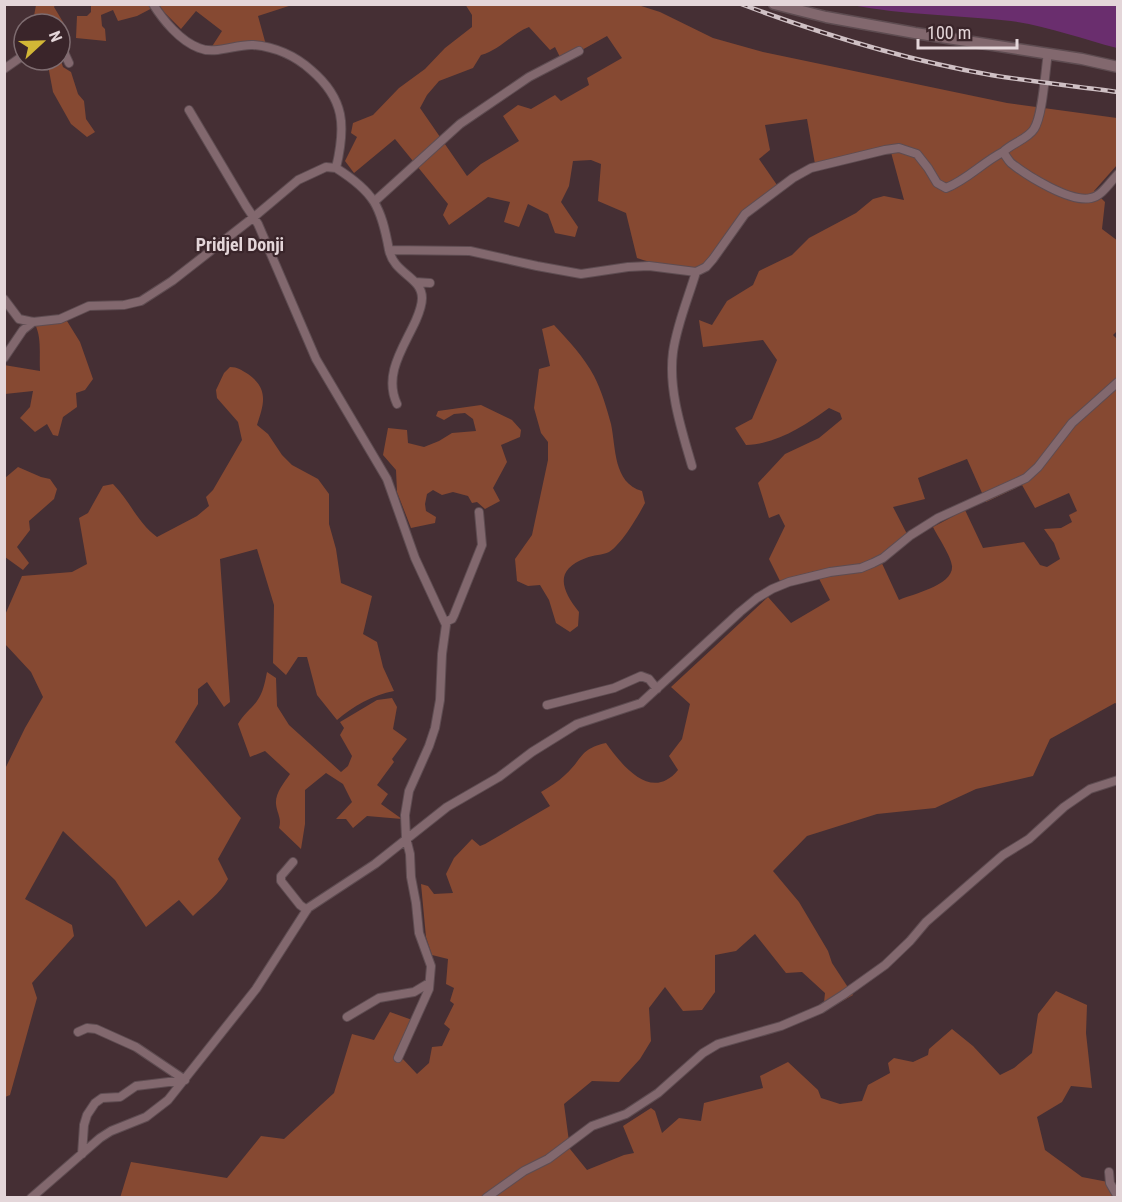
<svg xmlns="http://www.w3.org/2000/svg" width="1122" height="1202" font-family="'Roboto Condensed',sans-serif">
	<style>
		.green { fill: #864932; fill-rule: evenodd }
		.water { fill: #6a2e6e }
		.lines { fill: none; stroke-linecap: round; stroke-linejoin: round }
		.minor-casing { stroke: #5e4c51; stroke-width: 10 }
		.secondary-casing { stroke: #5e4c51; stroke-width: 13 }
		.minor { stroke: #82686e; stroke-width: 8 }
		.secondary { stroke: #82686e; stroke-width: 10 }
		.rail-casing { stroke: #cfc0c4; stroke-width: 4.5 }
		.rail { stroke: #3a252a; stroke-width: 2; stroke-dasharray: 7; stroke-linecap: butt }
		.labels { text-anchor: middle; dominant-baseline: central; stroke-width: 4.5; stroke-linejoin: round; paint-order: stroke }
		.quarter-label { font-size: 18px; font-weight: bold; fill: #e4d6d9; stroke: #3a252a }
	</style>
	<rect width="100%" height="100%" fill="#452f34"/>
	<!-- green -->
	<path class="green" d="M465,4L638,5L660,12L713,38L763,52L1007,103L1117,118V165L1094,191L1105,202L1102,229L1118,241V330L1113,335L1118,340L1117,377L1114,380L1118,386L1117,704L1115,703L1050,739L1033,776L976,789L935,808L877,814L807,836L773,871L799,902L828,951L832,963L853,995L823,1012L825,993L802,972L786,973L755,934L736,951L715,955V992L702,1010L683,1011L665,987L649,1008L651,1041L640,1059L619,1082L592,1081L564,1104L570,1149L587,1170L624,1155L634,1153L623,1126L651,1108L655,1111L662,1133L679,1118L701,1121L704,1103L763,1088L760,1076L788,1062L818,1090L821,1098L840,1104L862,1101L868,1085L890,1073L888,1063L894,1058L913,1062L928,1055L929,1049L952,1029L973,1046L1000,1075L1014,1068L1032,1053L1038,1014L1056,991L1087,1005L1086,1033L1092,1088L1071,1086L1062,1102L1037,1117L1045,1150L1082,1177L1108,1182L1116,1197L120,1198L131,1162L227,1178L261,1136L284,1139L334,1093L352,1034L374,1040L390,1012L415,1021L401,1057L417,1074L429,1063L432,1047L442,1046L450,1029L444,1024L454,1004L450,1001L454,988L446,984L448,959L432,955L426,937L421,884L428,886L434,894L453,893L446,874L454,858L472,839L480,846L485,844L550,806L541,792C549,787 558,782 565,775C583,759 579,749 606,743C623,767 652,802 678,770L669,756L682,739L690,704L671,687L768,597L791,623L830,600L815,571L780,581L769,559L785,526L779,514L769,518L758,483L785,454L819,438L842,419L840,413L829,408C804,426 777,444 746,445L735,428L752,419L777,360L763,340L703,347L699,320L712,325L727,301L753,285L759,271L792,255L809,238L856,213L873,199L884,196L904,200L889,145L815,164L807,119L765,125L770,150L759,159L777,185L741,213L706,262L693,269C674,264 655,265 637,258L626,213L598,201L601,164L591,160L573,161L569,186L561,202L578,227L575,237L555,233L548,214L528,204L519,227L504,222L510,202L488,197L449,225L443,215L448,204L395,139L354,173L345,161L357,137L351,133L353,123L373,115L399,88L425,69L445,48L472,27V15ZM529,27L550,50L555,47L562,61L607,36L622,58L587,78L589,85L561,101L555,95L531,109L518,105L503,116L519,141L481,164L467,176L420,108L427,95L439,81L473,68L481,55C500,50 511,34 529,27ZM967,459L986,502L1022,485L1035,508L1069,493L1077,511L1069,515L1072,522L1061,528L1044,529L1054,543L1060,559L1047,567L1040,565L1024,542L983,548L965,510L933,527C938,537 951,556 952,566C954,585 913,594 899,600L879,557L907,534L893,507L925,499L918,478Z
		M36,5H55L54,7L63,22L66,33L60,39V24H37L34,16Z
		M91,5H158L137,16L118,21L113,10L101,15L102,26L105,29L106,41L76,38L77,16H87L91,12Z
		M159,5H292L258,16L266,45L211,48L222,31L196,11L181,29L164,12Z
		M60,58L63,67L71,72L78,94L84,101L86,119L95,132L87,137L71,124L53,92L47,60H60Z
		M67,321L80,342L93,379L85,390L76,393L77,407L63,417L58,436L53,435L47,424L35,432L20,418L30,407L33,391L5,394L4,365L40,371C39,354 42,339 35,324Z
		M554,325C568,340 584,357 594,376C601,389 607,409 611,424C616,447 613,483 642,491L645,503C638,516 622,544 609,552C603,555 593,555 586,558C554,570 561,589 579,612L578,626L570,632L556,623L549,600L540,585L528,586L517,581L515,559L532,535L548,460V442L541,433L534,408L539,369L550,366L542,329Z
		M230,367C238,367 241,370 248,374C269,389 264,404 257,425L268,434L282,455L292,465L318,479L329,494V524L336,549L341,583L372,596L363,634L377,642L383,667L394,691C373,695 353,706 337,720L317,695L307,657H298L286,675L273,663L274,605L257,549L220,559L230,702L224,707L207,682L198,689V704L175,742L241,818L218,859L228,879C221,893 205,904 193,916L179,900L146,927L115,880L63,831L25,899L72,925L74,936L32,983L37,998L10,1095L5,1097V769L25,728L43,697L31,672L5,644V615L22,576L72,572L87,564L79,518L88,513L103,486L113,484C130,501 137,522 157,537L197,516L209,506L206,497L213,490L242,440L238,422L217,398L216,390L224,373Z
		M481,405L512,420L521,430L520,437L501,445L507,462L493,488L500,501L485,509L477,502L472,503L468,496L453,492L442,495L433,490L427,494L425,504L426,511L436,517L435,523L411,528L397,492L396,470L383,455L388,428L407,430L408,443L424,447L439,441L452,433L476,431L473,419L465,413L454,414L444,420L436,416L438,411Z
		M18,467L41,477L50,479L57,489L54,499L29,521L30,530L17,547L29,563L23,570L5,557V478Z
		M267,672L276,678L277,706L289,725L341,772L348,766L352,756L340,735L344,728L340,722L377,700L392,698L397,707L393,729L407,739L392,759L394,762L377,785L388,794L381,804L402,819L367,816L353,828L346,819H336L352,802L343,784L326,773L305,790V824L301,849L279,828C282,818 277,814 276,804C275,793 284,783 290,774L265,751L250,757L238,724C244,714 251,709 257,701C263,693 265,682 267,672Z"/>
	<!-- water -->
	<path class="water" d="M851,5H1117V48C1082,39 1047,26 1011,21C958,15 904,15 851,5Z"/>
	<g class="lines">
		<!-- minor casing -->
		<g class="minor-casing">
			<path id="minor" d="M153,4C163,20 180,41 199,48C215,55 236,44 253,45C276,47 294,55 311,70C345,99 346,126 336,168C374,192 381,206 389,250L470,251L537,266L581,274L628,267L649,266L696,272L706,267L713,259L745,214L793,178L811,168L885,150L899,148L917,154L928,168L937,183L946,188C967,180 983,162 1003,152C1006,156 1008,160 1011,163C1027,176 1071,203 1091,198C1102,196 1110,182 1118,174
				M60,49L63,50L69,63
				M4,69L24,55
				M189,110L246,206L258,224L316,359L387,479L415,558L446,625L442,654L440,700L435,728L429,746L409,791L405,815L406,838L410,854L411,877L416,903L419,933L431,966L429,989L398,1058
				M1003,152C1012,143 1028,139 1034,129C1043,115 1045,71 1048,53
				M375,201L460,124L529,77L579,51
				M389,250C394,274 422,277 422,298C422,306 419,313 416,320C404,347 383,374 397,404
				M415,282L430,283
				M4,299L19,319L33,322L60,319L89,306L124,305L141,301L172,281L254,217L298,180L326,167L336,168
				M4,358L23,330L33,322
				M692,466C682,431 668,390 673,352C677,324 688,299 696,272
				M445,622L452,619L454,615L482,545L479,512
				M547,705L614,688L641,676L649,679L657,689
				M293,862L281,876V881L300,905L307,910
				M347,1017L379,998L414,992L429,983
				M78,1032L87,1028L96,1029L136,1047L185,1080
				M82,1154L84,1125L87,1115L95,1103L102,1098L120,1097L136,1086L185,1080
				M1109,1172L1110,1183L1118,1197
				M31,1198L100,1138L111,1131L146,1117L168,1100L256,989L308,908L375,864L447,807L499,777L532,752L577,724L641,703L740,612L757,598L772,589L789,582L830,572L861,568L873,563L883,558L911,535L938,518L1026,478L1038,467L1072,423L1118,382
				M486,1198L524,1171L548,1159L592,1126L626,1114L658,1093L703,1053L718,1044L781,1026L821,1009L843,995L885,965L910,941L926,922L1003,855L1029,839L1064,807L1090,789L1118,780"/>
		</g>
		<!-- secondary casing -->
		<g class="secondary-casing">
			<path id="secondary" d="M774,4L826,17L915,33L1082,59L1118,67"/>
		</g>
		<!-- minor -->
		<use href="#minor" class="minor"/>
		<!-- secondary -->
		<use href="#secondary" class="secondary"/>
		<!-- rail casing -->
		<g class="rail-casing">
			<path id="rail" d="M741,4C821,34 906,60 991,75C1033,82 1075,86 1118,92"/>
		</g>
		<!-- rail -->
		<use href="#rail" class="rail"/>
	</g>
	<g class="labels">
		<!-- quarter labels -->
		<g class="quarter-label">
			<text x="240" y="244">Pridjel Donji</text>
		</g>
	</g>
	<!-- border -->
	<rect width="1122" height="1202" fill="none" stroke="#e4d6d9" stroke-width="12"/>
	<!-- north arrow -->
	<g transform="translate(42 42) rotate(68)"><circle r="28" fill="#3a252a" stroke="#7e6c70" stroke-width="1.5"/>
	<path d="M0-4.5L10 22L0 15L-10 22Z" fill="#d2b736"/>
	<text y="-9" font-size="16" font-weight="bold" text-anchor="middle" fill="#e4d6d9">N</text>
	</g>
	<!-- scale -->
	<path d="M918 39v9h99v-9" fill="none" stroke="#e4d6d9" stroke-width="3"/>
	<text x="927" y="39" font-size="18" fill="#e4d6d9" stroke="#3a252a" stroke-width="4.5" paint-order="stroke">100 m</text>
</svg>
